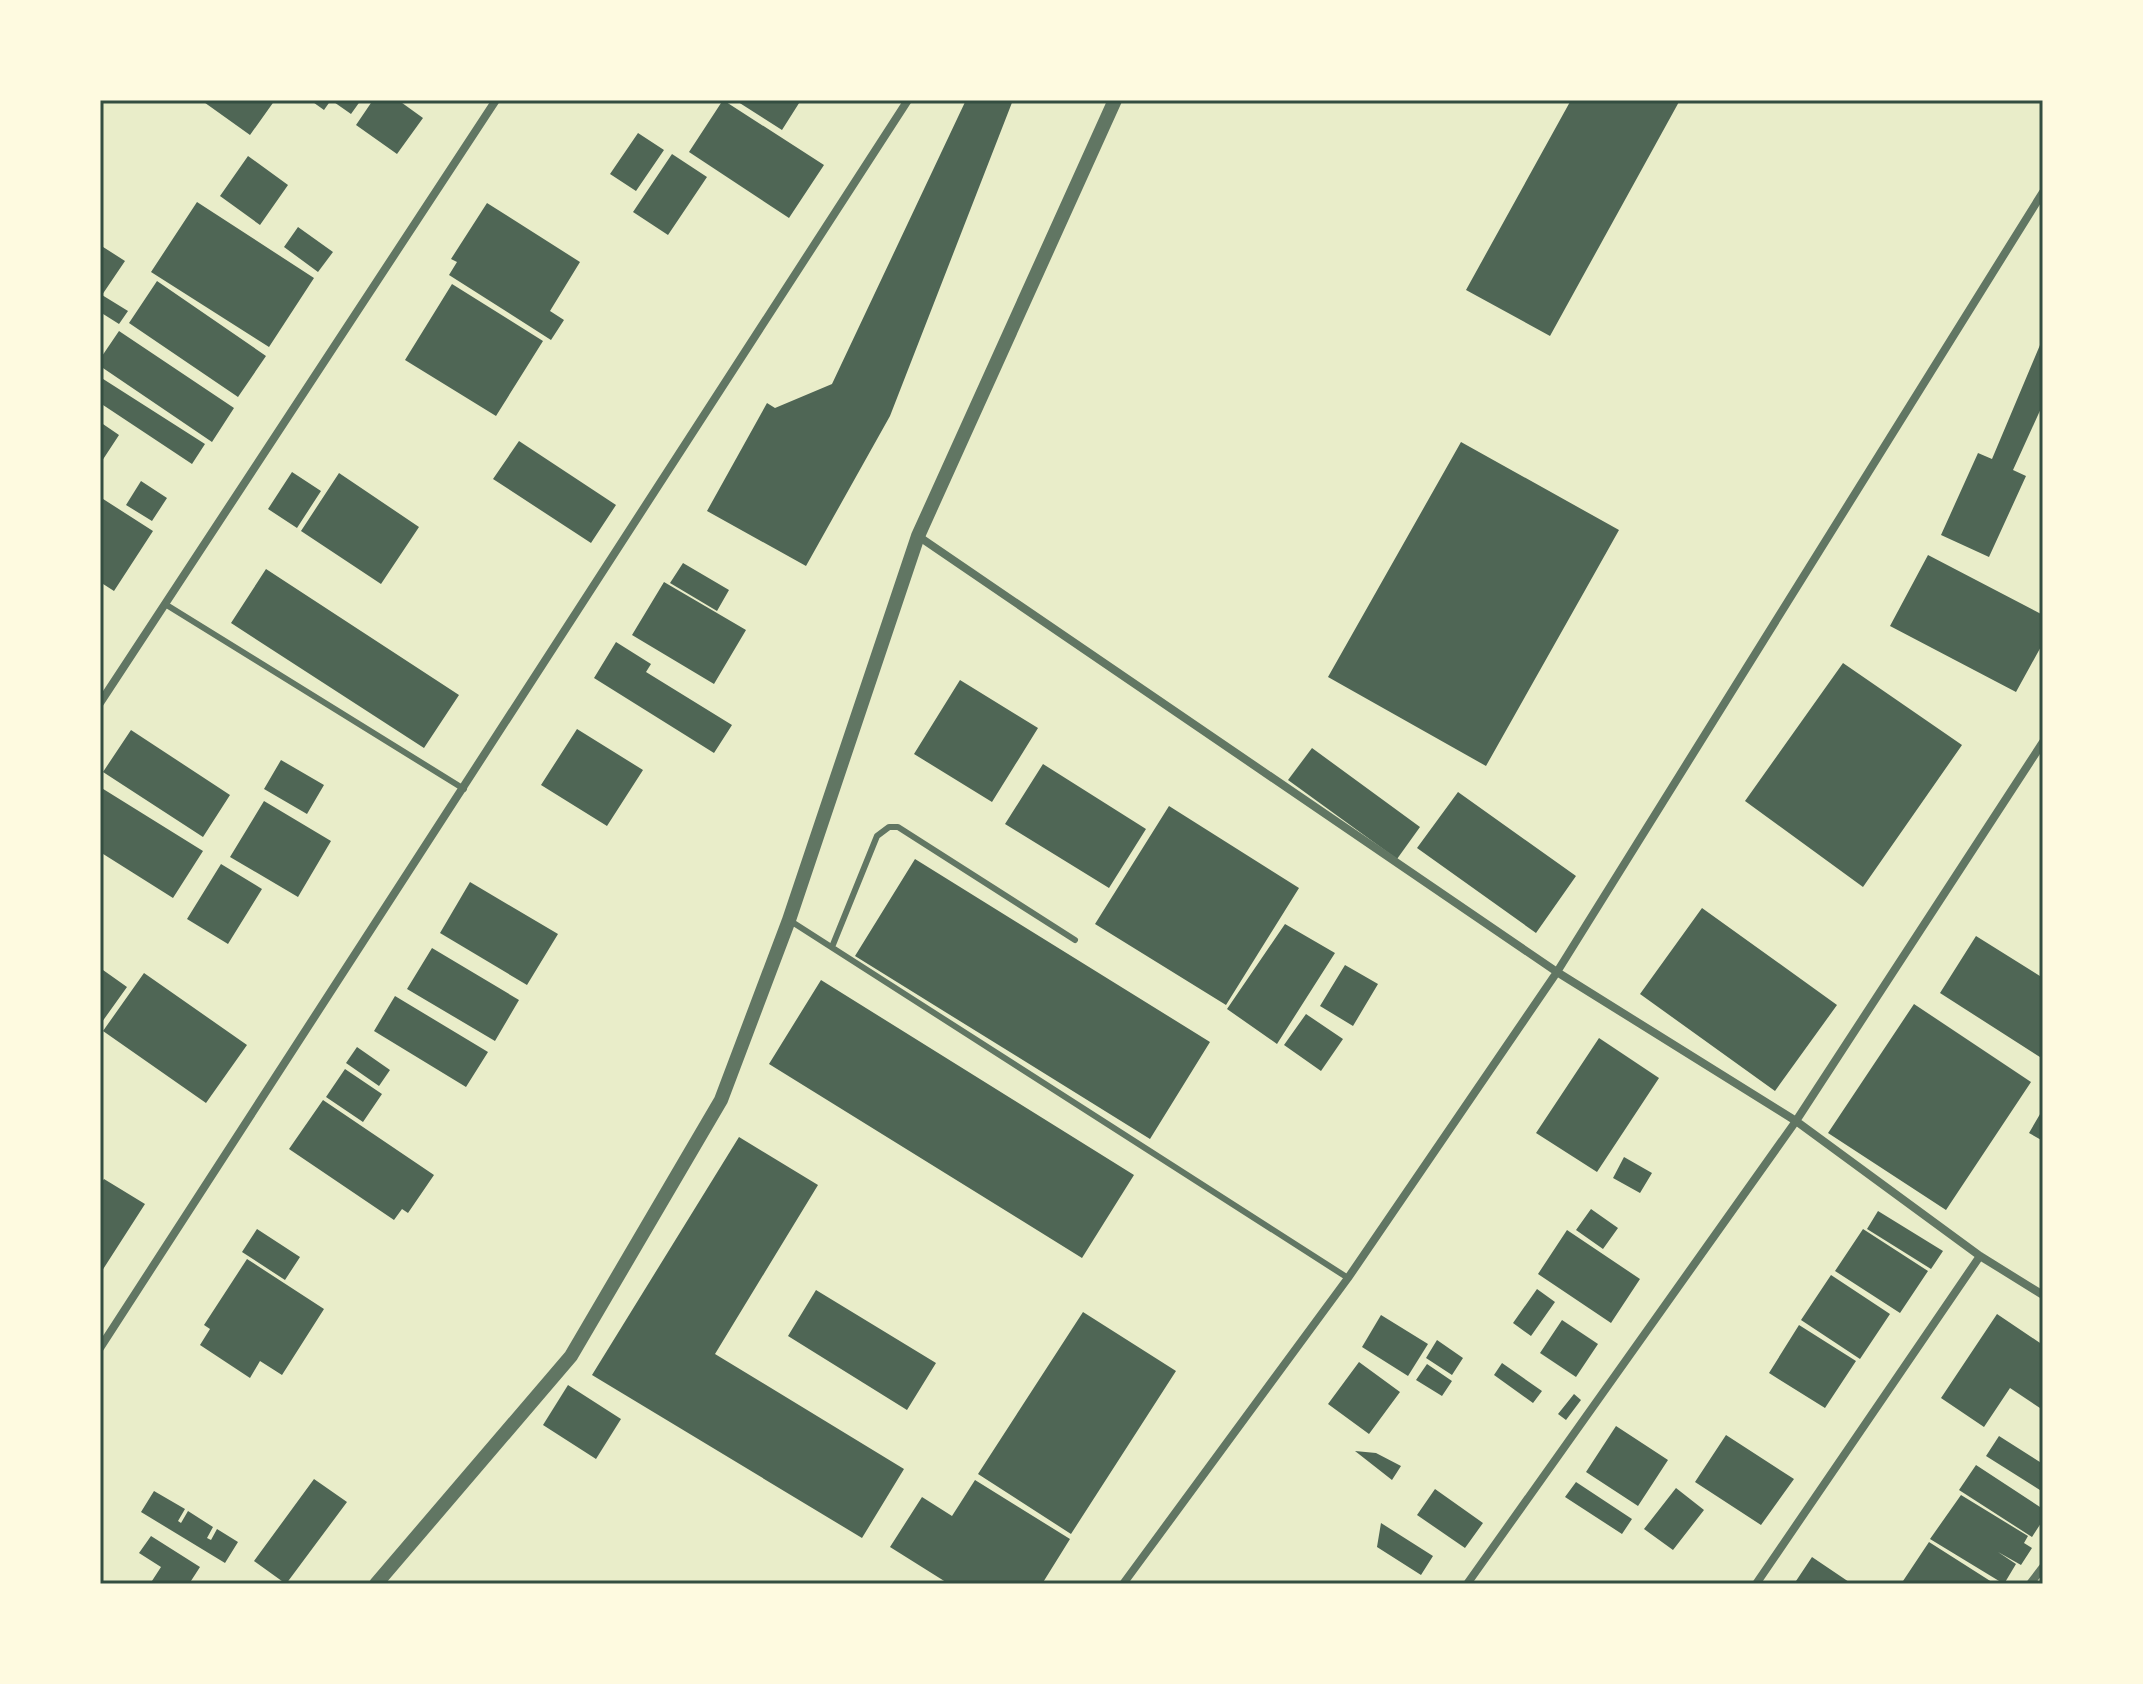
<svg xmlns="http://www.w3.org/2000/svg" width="2143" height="1684" font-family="'Sofia Sans Condensed',sans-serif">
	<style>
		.building { fill: #4f6655 }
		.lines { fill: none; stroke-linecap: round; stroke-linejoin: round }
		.service { stroke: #617663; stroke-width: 6 }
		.minor { stroke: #617663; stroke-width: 8 }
		.tertiary { stroke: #617663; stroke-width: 14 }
		.neatline { fill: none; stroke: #344e41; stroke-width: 3 }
	</style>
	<rect width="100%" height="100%" fill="#e9edc9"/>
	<!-- building -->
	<path class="building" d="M201,100H275L250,135Z
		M310,100H361L351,114L331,100L324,110Z
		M373,100H398L423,118L397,154L356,125Z
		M723,100L824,165L789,218L689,152Z
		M735,100H801L782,130Z
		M966,100H1013L890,416L806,566L707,511L767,403L775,408L832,384Z
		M1571,100H1680L1550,336L1466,290Z
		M638,133L664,150L636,191L610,174Z
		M672,154L707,177L668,235L633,212Z
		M248,156L288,185L260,225L220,196Z
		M197,202L314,278L269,347L151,272Z
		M487,203L580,262L550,311L564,320L551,340L449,275L457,262L451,259Z
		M298,227L333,252L318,272L284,247Z
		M100,245L125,261L102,295L128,311L119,324L100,312Z
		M157,281L266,356L238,397L129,323Z
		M452,284L543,341L496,416L405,360Z
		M119,331L234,408L212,442L100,366V359Z
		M2040,345L2043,404L2013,470L2026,476L1989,557L1941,535L1978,453L1992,459Z
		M100,377L205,444L192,464L100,403Z
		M100,422L119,435L100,464Z
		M519,441L616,505L591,543L493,479Z
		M1461,442L1619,530L1486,766L1328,677Z
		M292,472L321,491L297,528L268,509Z
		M339,473L419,527L381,584L301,531Z
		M141,481L167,498L152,521L126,505Z
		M100,497L153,531L114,591L100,582Z
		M1928,555L2043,615V643L2016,692L1890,626Z
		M683,563L729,590L717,611L670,583Z
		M266,569L459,695L424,748L231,623Z
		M664,582L746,630L714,684L632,635Z
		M616,642L651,664L646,672L732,725L714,753L594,678Z
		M1843,663L1962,745L1863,887L1745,801Z
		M960,680L1038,728L992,802L914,754Z
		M577,729L643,770L607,826L541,785Z
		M131,730L230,795L203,837L103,772Z
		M1312,748L1420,827L1397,859L1288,780Z
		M281,760L324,785L307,814L264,789Z
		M1043,764L1146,829L1109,888L1005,824Z
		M100,787L203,851L173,898L100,852Z
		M1458,792L1576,876L1536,933L1417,848Z
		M264,801L331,841L298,897L230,857Z
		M1169,806L1299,888L1226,1005L1095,924Z
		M915,859L1210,1042L1150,1139L855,956Z
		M221,864L262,889L228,944L187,919Z
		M470,882L558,934L527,985L440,933Z
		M1702,908L1837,1005L1775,1091L1640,994Z
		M1285,924L1335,953L1277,1044L1227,1009Z
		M1976,936L2043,978V1059L1940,993Z
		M432,948L519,1000L495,1041L407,989Z
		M1345,965L1378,984L1353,1026L1320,1006Z
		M103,970L127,987L102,1022L100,974Z
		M144,973L247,1045L206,1103L103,1031Z
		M821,980L1134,1175L1082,1258L769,1064Z
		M395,996L488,1052L466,1087L374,1031Z
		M1914,1004L2031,1082L1946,1210L1828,1133Z
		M1306,1014L1343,1039L1321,1071L1284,1045Z
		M1599,1038L1659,1078L1597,1172L1536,1133Z
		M357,1047L390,1070L379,1086L346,1063Z
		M345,1069L382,1094L363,1122L326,1097Z
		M323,1100L434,1175L408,1213L402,1209L394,1220L289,1149Z
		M2043,1109V1141L2029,1133Z
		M739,1137L818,1185L715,1354L904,1469L862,1538L592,1375Z
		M1624,1157L1652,1173L1640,1193L1613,1178Z
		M104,1179L145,1204L100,1274V1185Z
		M1591,1209L1618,1228L1603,1249L1576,1230Z
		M1878,1211L1943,1251L1931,1269L1867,1229Z
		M257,1229L300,1257L285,1280L242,1252Z
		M1863,1229L1928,1271L1900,1313L1835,1271Z
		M1567,1230L1640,1279L1611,1323L1538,1274Z
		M247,1259L324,1309L282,1375L260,1361L250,1378L200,1345L210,1329L204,1325Z
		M1831,1275L1890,1314L1860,1359L1801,1320Z
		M1537,1289L1555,1302L1531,1336L1513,1323Z
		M816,1290L936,1363L907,1410L788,1336Z
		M1083,1312L1176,1371L1071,1534L978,1474Z
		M1997,1314L2043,1345V1410L2010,1388L1984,1427L1941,1398Z
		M1381,1315L1428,1344L1408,1376L1362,1347Z
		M1562,1320L1598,1344L1576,1377L1540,1353Z
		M1799,1325L1856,1361L1825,1408L1769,1373Z
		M1437,1340L1463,1358L1452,1375L1426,1358Z
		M1359,1362L1400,1392L1369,1434L1328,1404Z
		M1502,1363L1542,1391L1533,1403L1494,1375Z
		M1427,1364L1452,1381L1442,1396L1416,1380Z
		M568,1385L621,1419L596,1459L543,1425Z
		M1574,1394L1581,1400L1566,1420L1558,1414Z
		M1616,1426L1668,1460L1638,1506L1586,1472Z
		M1726,1435L1794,1479L1761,1525L1695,1482Z
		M1999,1436L2043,1464V1492L1986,1456Z
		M1355,1451L1376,1453L1401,1466L1392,1480Z
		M1976,1465L2043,1509V1520L2032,1537L1959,1490Z
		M314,1479L347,1502L286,1584L254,1561Z
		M975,1480L1070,1539L1042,1584H949L890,1547L922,1497L952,1516Z
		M1576,1482L1632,1519L1622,1534L1565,1497Z
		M1676,1488L1704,1510L1673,1550L1644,1529Z
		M1435,1489L1483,1523L1465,1548L1417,1515Z
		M154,1491L185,1509L178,1521L181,1523L188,1511L213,1527L207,1538L211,1540L217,1529L238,1542L225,1563L141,1512Z
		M1961,1495L2028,1536L2024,1543L2032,1548L2021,1565L1998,1552L2016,1564L2004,1584L1930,1539Z
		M1381,1523L1433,1556L1421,1575L1377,1547Z
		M151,1536L200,1567L189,1584H150L161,1567L139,1553Z
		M1929,1542L1995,1584H1901Z
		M1812,1557L1852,1584H1794Z"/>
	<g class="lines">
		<!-- service -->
		<path class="service" d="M165,604L464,789
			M789,920L1348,1278
			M832,947L877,836L889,827H898L1075,940"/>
		<!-- minor -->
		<path class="minor" d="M918,536L1557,972L1796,1121L1980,1256L2043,1295
			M100,703L496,100
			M100,1348L908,100
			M1123,1584L1348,1278L1557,972L2043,192
			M1467,1584L1796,1121L2043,742
			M1756,1584L1980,1256
			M2030,1584L2043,1567"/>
		<!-- tertiary -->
		<path class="tertiary" d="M376,1584L571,1356L721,1100L789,920L918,536L1115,100"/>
	</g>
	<!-- border -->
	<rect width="2143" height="1684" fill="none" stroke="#fefae0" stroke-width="204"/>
	<rect x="102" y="102" width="1939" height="1480" class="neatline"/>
</svg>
